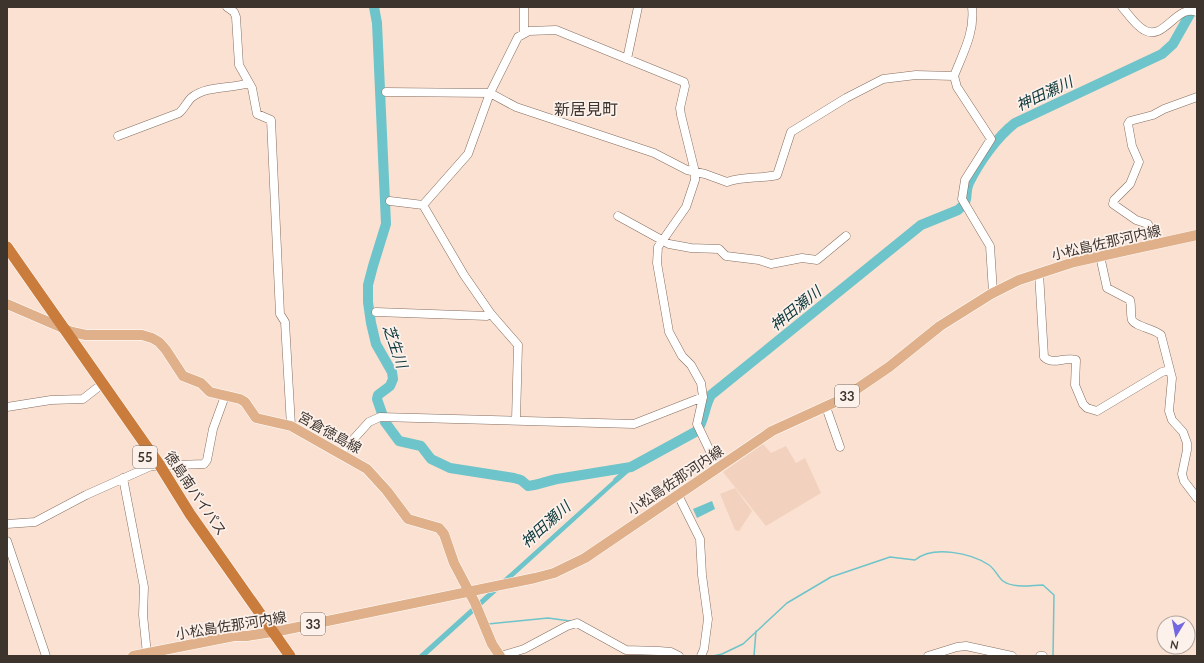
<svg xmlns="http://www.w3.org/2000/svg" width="1204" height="663" font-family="Lato,'Noto Sans JP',sans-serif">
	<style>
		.built { fill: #f2d1bf }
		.water { fill: #6dc4ca }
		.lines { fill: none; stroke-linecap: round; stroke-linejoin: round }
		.stream { stroke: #6dc4ca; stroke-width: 1.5 }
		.canal { stroke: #6dc4ca; stroke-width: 5.5 }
		.river { stroke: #6dc4ca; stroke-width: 10 }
		.minor-casing { stroke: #856e60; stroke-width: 9 }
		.major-casing { stroke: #fff; stroke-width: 11 }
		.highway-casing { stroke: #fff; stroke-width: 12 }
		.minor { stroke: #fff; stroke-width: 8 }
		.major { stroke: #dfb08a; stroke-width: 10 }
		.highway { stroke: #c97c3c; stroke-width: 11 }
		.labels { text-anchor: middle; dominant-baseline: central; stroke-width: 3.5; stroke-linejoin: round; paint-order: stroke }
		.shield { fill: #fcf1eb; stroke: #776d67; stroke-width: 1 }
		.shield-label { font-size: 13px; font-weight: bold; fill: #3e342e }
		.street-label { font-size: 14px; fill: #3e342e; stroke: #fcf1eb }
		.water-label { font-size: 15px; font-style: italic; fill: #0b373a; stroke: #fcf1eb }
		.quarter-label { font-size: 16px; fill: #3e342e; stroke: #fcf1eb }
	</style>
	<rect width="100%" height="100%" fill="#fbe1d1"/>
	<!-- built -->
	<path class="built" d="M763,444L771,453L786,446L796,463L805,458L821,493L766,526L723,472Z
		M735,488L752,511L739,531L735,530L720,494Z"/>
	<!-- water -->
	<path class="water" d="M620,474L623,477L426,656H418Z
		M712,501L715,509L697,518L693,509Z"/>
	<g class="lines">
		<!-- stream -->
		<path class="stream" d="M488,624L548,618L570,621
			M713,656L722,654L743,644L787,603L831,577L890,557L915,560C933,545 971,553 989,565C995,569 998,577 1003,581C1014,589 1032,585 1043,585L1054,595L1053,656
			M754,656L756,631"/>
		<!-- canal -->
		<path class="canal" d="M616,480L631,467"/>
		<!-- river -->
		<path class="river" d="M374,7L377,23L386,224L373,266L368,285V302L371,323L376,344L392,372L393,379L390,386L378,395L377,399L385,422L399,441L421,446L431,459L450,468L514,478L521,480L528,486C538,485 547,481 557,479L631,467L697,431C705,420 704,407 711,395L921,225L958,210C972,198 963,196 969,183C979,162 997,137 1015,123L1162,54L1173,44L1194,7"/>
		<!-- minor casing -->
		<g class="minor-casing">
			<path id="minor" d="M227,7L234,12L236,17L239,65L252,88L257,114L271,120L280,314L285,322L291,426
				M972,7C975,32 963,53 954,76L957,87L991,139L965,180L962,199L990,246L993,292
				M1122,7C1129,15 1135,25 1144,30C1164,42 1177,3 1197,12
				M524,32V7
				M627,59L638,7
				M386,92L490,93L516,107L654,153L687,170L705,174L727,182C743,176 760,179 777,175L791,132L846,98L883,79L916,75L954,76
				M118,136L179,113C184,109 187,102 191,98C207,85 231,89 249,83
				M390,201L423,205
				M423,205L468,154L490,93L518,37L529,31L556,30L684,82L685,86L680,108L681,115L695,172V180L686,207L658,247L657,263L669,332L682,356L691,365L701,383L703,397L697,424L718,468
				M423,205L464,275L491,314L518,345L516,420
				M618,216L669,244L691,248L719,249L726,256L759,260L771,264L802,258L817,260L846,236
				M1154,245L1148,224L1136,220L1113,204L1114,200L1130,184L1139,162L1132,146L1128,124L1130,121L1153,115L1164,109L1197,97
				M1100,256L1107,288L1130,300C1132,306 1130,314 1132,320C1136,327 1153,328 1161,335L1172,378L1169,411L1172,420L1183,432L1187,443V450L1182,474L1184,481L1197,498
				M1039,273L1044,357C1053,366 1065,356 1076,360L1075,385L1083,404L1087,408L1097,411L1162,372L1170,370
				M376,312L487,316L491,314
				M7,407L51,400L83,399L97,388
				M826,407L840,447
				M340,454L369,422L380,417L634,424L703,397
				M123,478L144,587L143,615L147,654
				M678,495L700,539L702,575L708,619L704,649L701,656
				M7,524L35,522L86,495L151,466L204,464L207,460L213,429L225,396
				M7,541L46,656
				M501,656L524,649L567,626L577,623L626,650L659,651L671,652L679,656
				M928,656L957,647L966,646L1012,656
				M1040,656H1043"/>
		</g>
		<!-- major casing -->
		<g class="major-casing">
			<path id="major" d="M7,304L72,332L86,335H142L152,338L159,342L166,350L183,376L201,383L210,392L240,399L245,402L256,418L291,426L367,469L387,491L408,519L439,528L444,534L454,563L475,603L492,644L500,656
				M133,656L234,636H247L284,630L535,578L554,573L585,558L772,431L842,399L889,367L940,326L991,294L1019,280L1074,262L1197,235"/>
		</g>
		<!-- highway casing -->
		<g class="highway-casing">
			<path id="highway" d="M7,247L159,464L190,514L290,656"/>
		</g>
		<!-- minor -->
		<use href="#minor" class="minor"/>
		<!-- major -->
		<use href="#major" class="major"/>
		<!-- highway -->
		<use href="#highway" class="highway"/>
	</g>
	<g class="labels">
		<!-- shield labels -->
		<g class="shield">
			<rect x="835" y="385" width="24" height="22" rx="3"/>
			<rect x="133" y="446" width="24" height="22" rx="3"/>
			<rect x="301" y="613" width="24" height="22" rx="3"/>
		</g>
		<g class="shield-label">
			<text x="847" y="396">33</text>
			<text x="145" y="457">55</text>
			<text x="313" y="624">33</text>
		</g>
		<!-- street labels -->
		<g class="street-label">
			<text transform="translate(1106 242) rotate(-13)">小松島佐那河内線</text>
			<text transform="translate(330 432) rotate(29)">宮倉徳島線</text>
			<text transform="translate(675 480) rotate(-34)">小松島佐那河内線</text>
			<text transform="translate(196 493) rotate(56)">徳島南バイパス</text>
			<text transform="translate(231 625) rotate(-9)">小松島佐那河内線</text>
		</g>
		<!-- water labels -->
		<g class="water-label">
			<text transform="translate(1044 93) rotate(-25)">神田瀬川</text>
			<text transform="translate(795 308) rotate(-39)">神田瀬川</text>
			<text transform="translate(396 346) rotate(71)">芝生川</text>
			<text transform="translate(545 524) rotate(-42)">神田瀬川</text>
		</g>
		<!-- quarter labels -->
		<g class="quarter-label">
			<text x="586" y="108">新居見町</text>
		</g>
	</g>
	<!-- border -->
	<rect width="1204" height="663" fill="none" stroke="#3e342e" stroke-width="16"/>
	<!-- north arrow -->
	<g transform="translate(1176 635) rotate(190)"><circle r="19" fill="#fcf1eb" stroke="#b0a59f"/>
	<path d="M0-3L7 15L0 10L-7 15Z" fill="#7467e2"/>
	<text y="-6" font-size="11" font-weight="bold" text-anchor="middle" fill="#3e342e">N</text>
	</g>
</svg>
